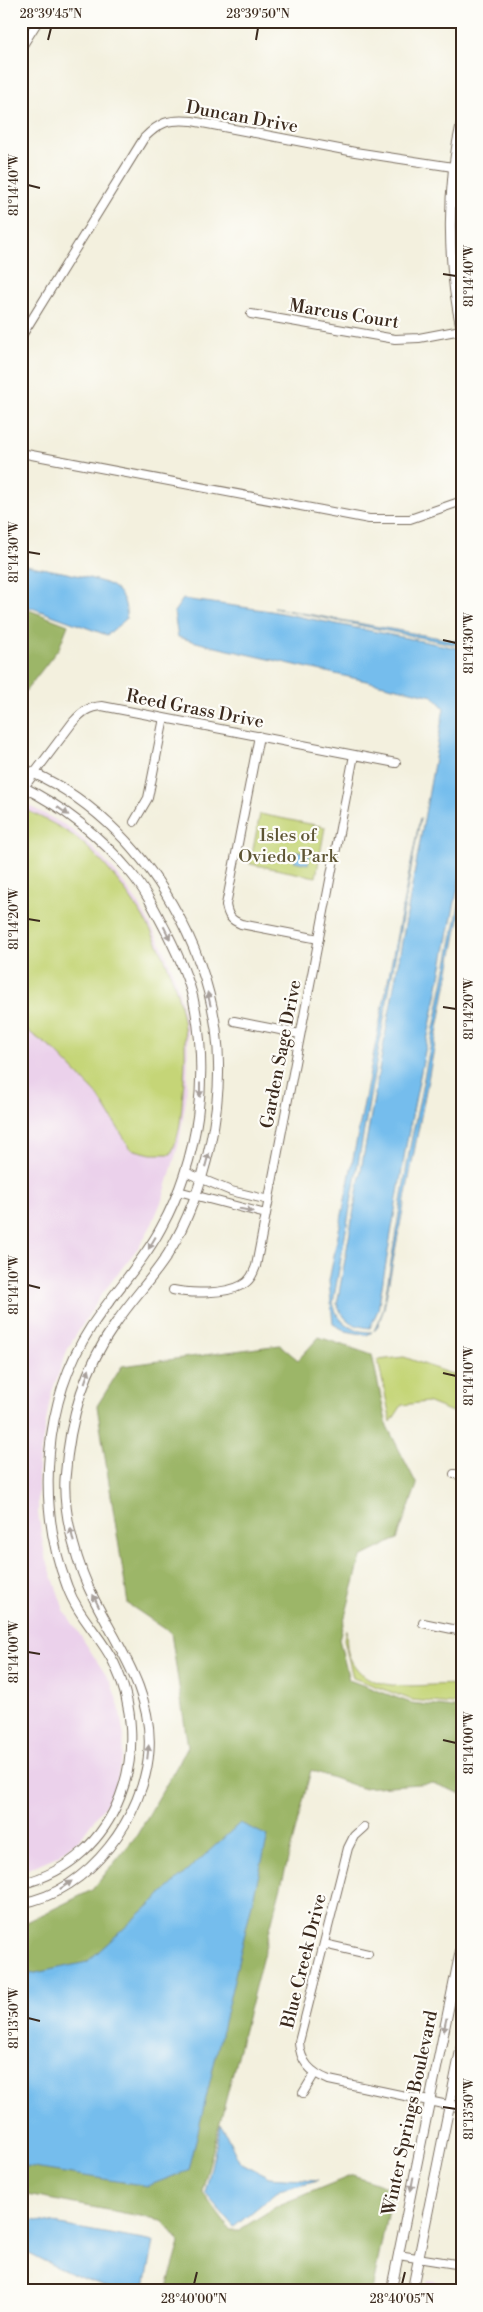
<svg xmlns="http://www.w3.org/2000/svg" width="483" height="2312" font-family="'Libre Bodoni',serif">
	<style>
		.built { fill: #ebd1eb }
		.green { fill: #c5d577; stroke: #80804a }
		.forest { fill: #9cb668; stroke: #6c7043 }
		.water { fill: #75bded; stroke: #587486 }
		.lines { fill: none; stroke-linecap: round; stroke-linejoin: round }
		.minor-casing { stroke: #7b6f61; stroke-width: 10 }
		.tertiary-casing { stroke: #7b6f61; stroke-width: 11 }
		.minor { stroke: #fff; stroke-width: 8 }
		.tertiary { stroke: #fff; stroke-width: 9 }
		.oneway { fill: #a79f9a }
		.ticks { fill: none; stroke: #3b2a1e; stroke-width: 2 }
		.labels { text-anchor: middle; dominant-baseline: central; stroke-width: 4.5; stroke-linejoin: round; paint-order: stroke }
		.street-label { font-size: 18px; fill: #3b2a1e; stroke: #fdfcf7 }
		.park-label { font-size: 18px; fill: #5e5534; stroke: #fdfcf7 }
		.neatline { fill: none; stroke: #3b2a1e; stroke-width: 2 }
		.ticks-label { font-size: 12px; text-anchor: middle; fill: #3b2a1e }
	</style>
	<rect width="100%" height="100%" fill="#fdfcf7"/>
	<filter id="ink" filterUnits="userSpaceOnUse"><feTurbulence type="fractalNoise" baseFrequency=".02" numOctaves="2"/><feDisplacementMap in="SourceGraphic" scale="10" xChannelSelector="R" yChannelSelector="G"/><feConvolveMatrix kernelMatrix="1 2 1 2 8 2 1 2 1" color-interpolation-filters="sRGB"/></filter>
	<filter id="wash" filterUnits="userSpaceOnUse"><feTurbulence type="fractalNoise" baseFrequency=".0096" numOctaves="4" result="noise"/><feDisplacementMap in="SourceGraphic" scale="20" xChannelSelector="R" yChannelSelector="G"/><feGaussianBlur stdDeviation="1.12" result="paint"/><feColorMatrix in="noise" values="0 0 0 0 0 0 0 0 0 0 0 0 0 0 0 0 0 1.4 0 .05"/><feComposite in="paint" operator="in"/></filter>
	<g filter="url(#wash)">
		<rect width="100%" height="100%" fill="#f3f0de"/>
		<!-- built -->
		<path class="built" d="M21,801L68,827L89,844L117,874L138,903L165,951L176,980L187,1026L188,1062L186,1100L179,1143L164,1195L152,1224L140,1245L101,1295L68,1348L51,1394L38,1466V1514L45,1555L64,1610L111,1683L119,1706L124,1737L122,1758L117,1779L108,1801L81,1838L57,1856L21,1872Z
			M428,2280L462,2286V2291H426Z"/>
		<!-- green -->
		<path class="green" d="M21,807C43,819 68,829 86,846C133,890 176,962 184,1027C186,1049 185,1070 183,1091C181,1115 181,1132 171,1154H151L131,1149L96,1093L54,1050L21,1026Z
			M260,814L325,827L316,877L250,864Z
			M404,1357L462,1378V1416L427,1402L402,1405L391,1422L378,1360Z
			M346,1630C347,1637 346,1647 348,1653C365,1701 424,1681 462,1685V1705L412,1700L353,1678L344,1639Z"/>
		<!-- forest -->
		<path class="forest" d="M21,607L68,625L59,648L21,697Z
			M319,1337L372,1355L387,1426L417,1485L397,1539L361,1557L339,1639L349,1680L411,1703L462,1709V1794L433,1783L361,1788L311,1770L202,2192L230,2230H239L279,2205L353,2175L392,2189L372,2291H166L180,2243L162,2220L21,2194V1922H27L92,1890L137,1835L188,1747L171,1633L128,1604L97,1406L122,1366L280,1345L298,1360Z"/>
		<!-- water -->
		<path class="water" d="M21,564C39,568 102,578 113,587C124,595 127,606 126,619L107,635L21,604Z
			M183,599L271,611L462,649V867L406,1146L378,1310L370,1328C352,1326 344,1321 337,1304L444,708L433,696L211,646L178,637L174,612Z
			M274,608L462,642V646Z
			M420,818L333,1303C338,1323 352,1332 372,1332L367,1335L346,1331L333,1324L329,1281Z
			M296,851L310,853L308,864L294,861Z
			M462,890V903L384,1308L377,1328L374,1331L383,1311L410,1147Z
			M240,1823L268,1836L189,2170L148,2186L21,2166V1976L87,1962Z
			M221,2124L240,2162L269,2177L318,2180L279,2190L234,2227L205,2193Z
			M21,2218L154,2242L144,2291C101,2291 59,2269 21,2249Z"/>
	</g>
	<g filter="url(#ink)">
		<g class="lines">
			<!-- minor casing -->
			<g class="minor-casing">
				<path id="minor" d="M21,48L38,21
					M251,314L395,339L419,338L461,330
					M21,337L144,138C160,122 168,119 192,121L355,152L453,167
					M21,453L369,519H410L462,501
					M259,736L226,905C228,916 231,920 241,924L319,939
					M24,787L73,722C82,712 88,707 102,706L396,763
					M134,822L148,798L164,718
					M234,1021L300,1034
					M185,1172L231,1191L269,1200
					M178,1191L266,1214
					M173,1290C191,1294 226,1294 242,1285C250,1281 253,1274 256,1266L354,755
					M454,1474L462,1475
					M423,1623L462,1631
					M364,1827L354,1836L348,1848L299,2042C300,2062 311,2073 329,2080L462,2108
					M324,1944L368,1954
					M303,2093L315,2073
					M398,2255L462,2265"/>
			</g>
			<!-- tertiary casing -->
			<g class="tertiary-casing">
				<path id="tertiary" d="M462,120C446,188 447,264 462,332
					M21,768C85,792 139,846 172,904C194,942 210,986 216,1029C226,1103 206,1190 168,1254C153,1278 132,1299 116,1323C83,1369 69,1423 65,1479C63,1517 78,1568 95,1601C119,1648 153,1694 149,1750C145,1815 89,1893 21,1903
					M21,786C62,806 101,837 131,873C146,891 156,912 167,933C177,953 188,976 193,998C210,1075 199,1159 161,1228C142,1264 113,1293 91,1327C43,1401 36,1505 67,1586C78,1617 101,1636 114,1663C155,1749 120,1860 21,1884
					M391,2291L462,1943
					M412,2291L462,2043"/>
			</g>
			<!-- minor -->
			<use href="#minor" class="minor"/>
			<!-- tertiary -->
			<use href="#tertiary" class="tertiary"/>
		</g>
		<!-- one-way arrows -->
		<defs><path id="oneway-solid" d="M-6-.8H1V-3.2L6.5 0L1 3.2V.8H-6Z" transform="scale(1.25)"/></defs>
		<g class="oneway">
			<use href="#oneway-solid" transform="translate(63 811) rotate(36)"/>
			<use href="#oneway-solid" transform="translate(167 933) rotate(63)"/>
			<use href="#oneway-solid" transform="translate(209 999) rotate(-103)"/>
			<use href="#oneway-solid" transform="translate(200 1090) rotate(90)"/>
			<use href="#oneway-solid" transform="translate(207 1160) rotate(-75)"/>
			<use href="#oneway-solid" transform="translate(246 1210) rotate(12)"/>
			<use href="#oneway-solid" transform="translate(152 1243) rotate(120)"/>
			<use href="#oneway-solid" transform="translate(87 1376) rotate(-71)"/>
			<use href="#oneway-solid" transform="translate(72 1535) rotate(-103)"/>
			<use href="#oneway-solid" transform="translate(96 1601) rotate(-116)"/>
			<use href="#oneway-solid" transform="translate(148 1752) rotate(-84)"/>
			<use href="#oneway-solid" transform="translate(66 1885) rotate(-33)"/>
			<use href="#oneway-solid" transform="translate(445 2025) rotate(102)"/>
			<use href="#oneway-solid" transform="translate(412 2184) rotate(101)"/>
		</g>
	</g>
	<!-- ticks -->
	<path class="ticks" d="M48,40L51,28M256,40L258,28M28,185L40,188M443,274L456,276M28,552L40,554M443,640L456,643M28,919L40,921M443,1007L456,1009M28,1285L40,1288M443,1373L456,1376M28,1652L40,1654M443,1740L456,1743M28,2018L40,2021M443,2107L456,2109M194,2284L197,2272M402,2284L405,2272"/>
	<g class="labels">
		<!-- street labels -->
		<g class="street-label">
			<text transform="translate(242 117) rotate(10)">Duncan Drive</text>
			<text transform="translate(344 314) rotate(9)">Marcus Court</text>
			<text transform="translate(195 709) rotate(11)">Reed Grass Drive</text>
			<text transform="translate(281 1054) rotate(-79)">Garden Sage Drive</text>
			<text transform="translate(304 1961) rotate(-76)">Blue Creek Drive</text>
			<text transform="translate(410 2113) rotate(-78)">Winter Springs Boulevard</text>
		</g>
		<!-- park labels -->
		<g class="park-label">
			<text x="288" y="835">Isles of<tspan x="288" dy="21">Oviedo Park</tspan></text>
		</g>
	</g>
	<!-- margin -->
	<rect width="483" height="2312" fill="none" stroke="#fdfcf7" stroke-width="55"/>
	<rect x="28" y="28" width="428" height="2256" class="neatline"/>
	<g class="ticks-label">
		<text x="51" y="18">28°39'45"N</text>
		<text x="258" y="18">28°39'50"N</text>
		<text transform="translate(14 185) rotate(-90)" y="4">81°14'40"W</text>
		<text transform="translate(469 276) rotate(-90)" y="4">81°14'40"W</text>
		<text transform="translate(14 552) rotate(-90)" y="4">81°14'30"W</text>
		<text transform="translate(469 643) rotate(-90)" y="4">81°14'30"W</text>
		<text transform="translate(14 919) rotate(-90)" y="4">81°14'20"W</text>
		<text transform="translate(469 1009) rotate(-90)" y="4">81°14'20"W</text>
		<text transform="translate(14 1285) rotate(-90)" y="4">81°14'10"W</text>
		<text transform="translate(469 1376) rotate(-90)" y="4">81°14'10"W</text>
		<text transform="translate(14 1652) rotate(-90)" y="4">81°14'00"W</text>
		<text transform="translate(469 1743) rotate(-90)" y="4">81°14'00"W</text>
		<text transform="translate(14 2018) rotate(-90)" y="4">81°13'50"W</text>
		<text transform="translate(469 2109) rotate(-90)" y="4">81°13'50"W</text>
		<text x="194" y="2303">28°40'00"N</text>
		<text x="402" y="2303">28°40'05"N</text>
	</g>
</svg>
